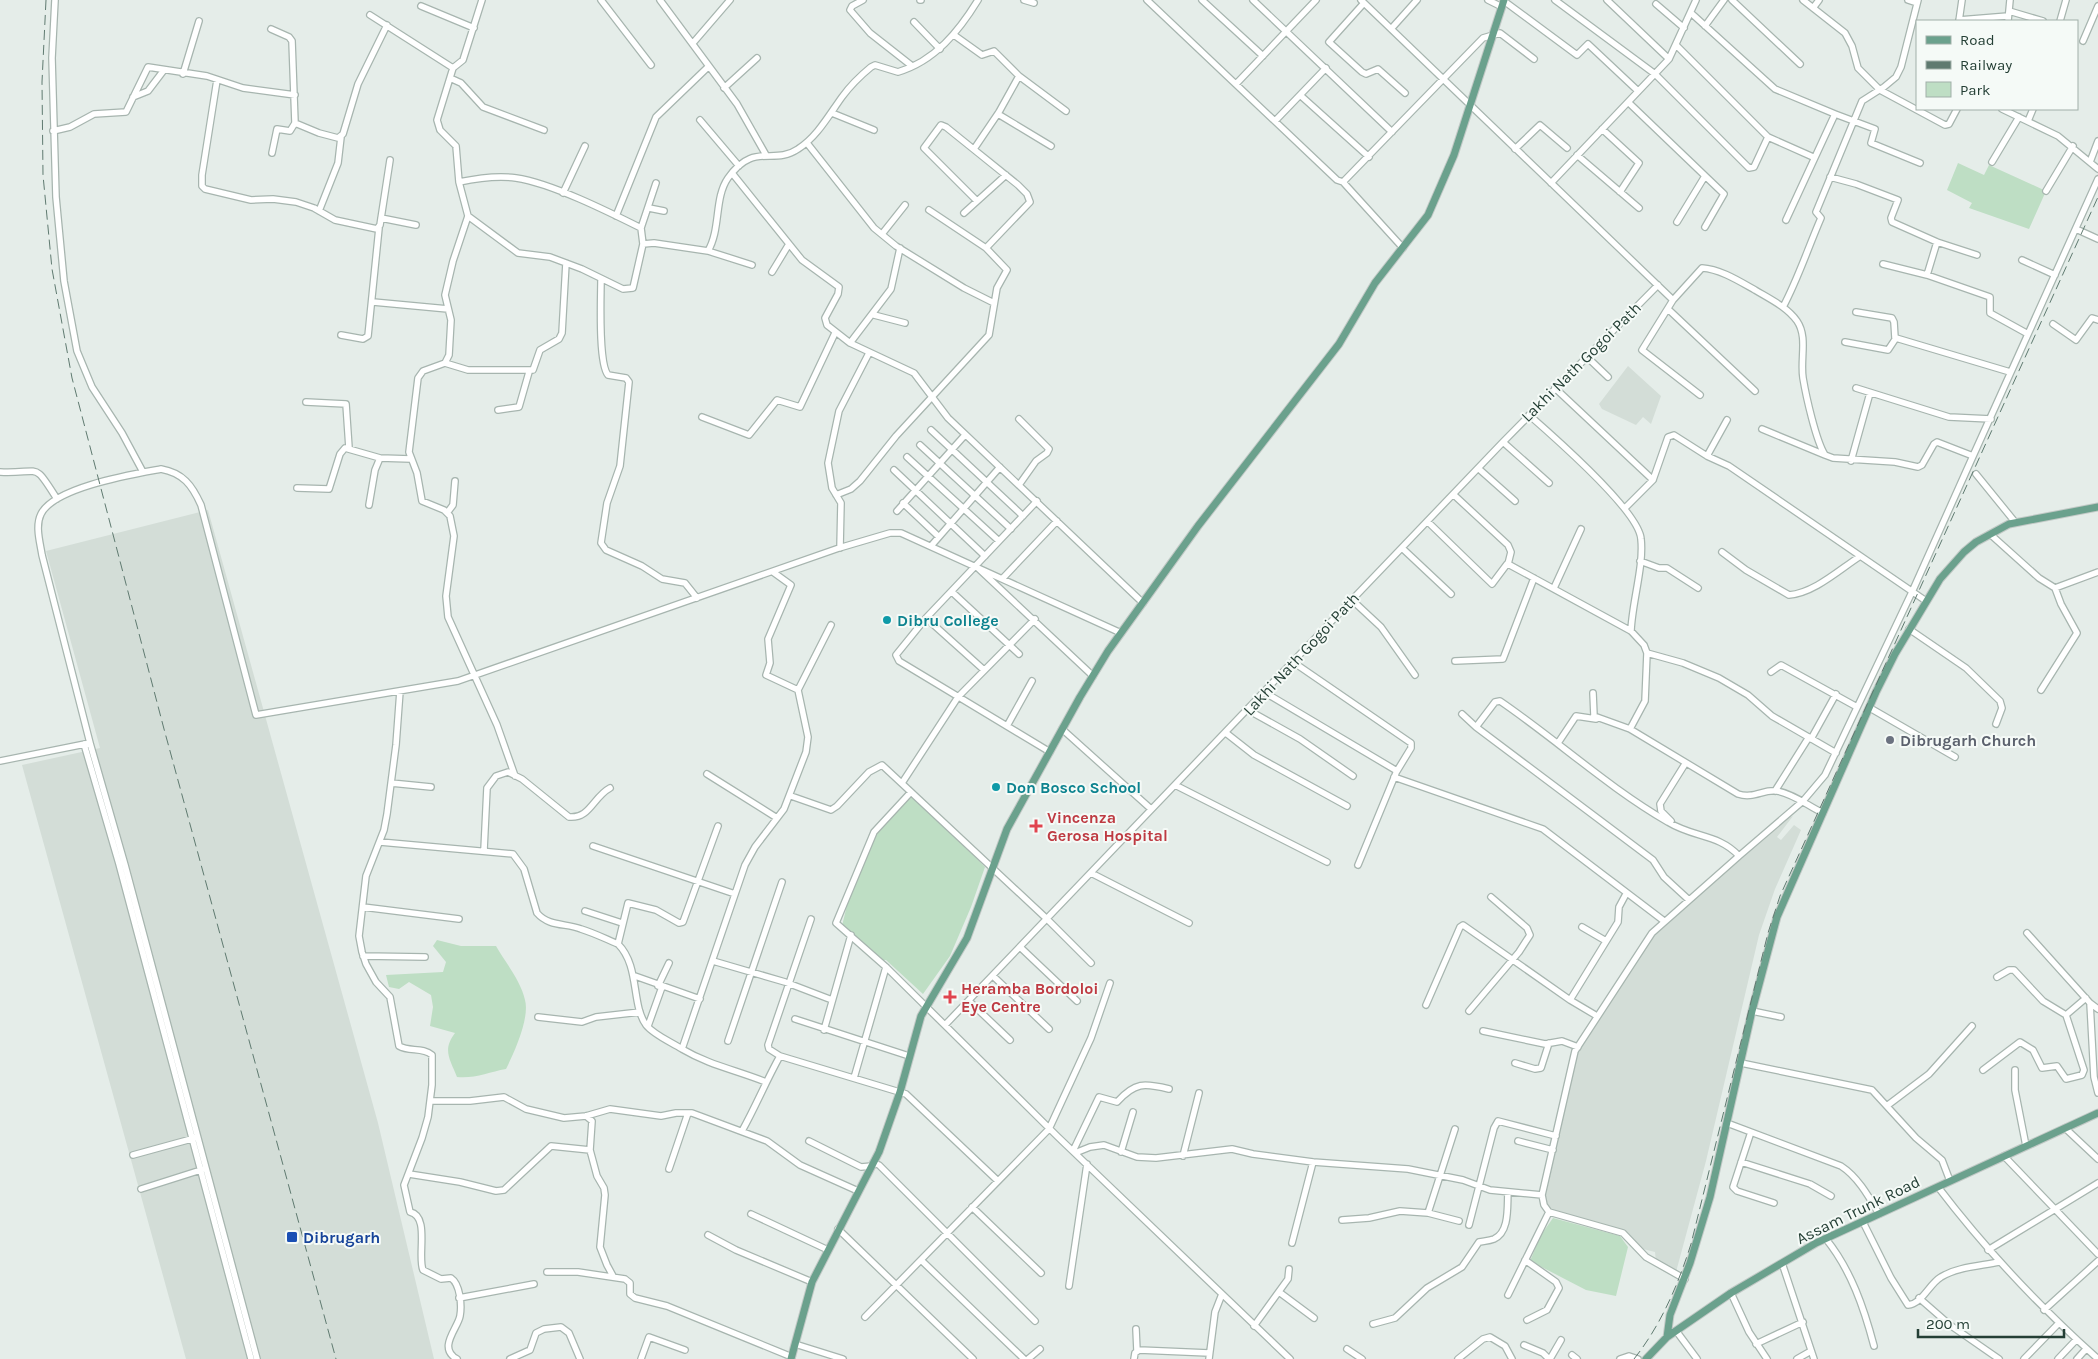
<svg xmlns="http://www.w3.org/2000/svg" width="2098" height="1359" font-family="Karla,sans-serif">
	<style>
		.built { fill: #d3ddd7 }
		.green { fill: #bedec4 }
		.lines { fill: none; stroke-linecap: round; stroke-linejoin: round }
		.minor-casing { stroke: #a7b5af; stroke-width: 8 }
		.major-casing { stroke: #c2c9c6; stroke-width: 9 }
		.minor { stroke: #fff; stroke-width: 5.5 }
		.major { stroke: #6ba18d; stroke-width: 7 }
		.rail { stroke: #5f7a70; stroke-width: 1; stroke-dasharray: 10 5; stroke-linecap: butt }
		.culture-dot { fill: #0f9aa8; stroke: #f5faf7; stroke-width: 2 }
		.worship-dot { fill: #6b7280; stroke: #f5faf7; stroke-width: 2 }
		.health-dot { fill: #e0444e; stroke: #f5faf7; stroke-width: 2 }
		.transit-dot { fill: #1a4fb4; stroke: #f5faf7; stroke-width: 2 }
		.labels { text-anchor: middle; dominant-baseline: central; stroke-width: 4; stroke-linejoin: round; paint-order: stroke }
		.street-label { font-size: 16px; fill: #243f35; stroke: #f5faf7 }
		.culture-label { font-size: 16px; font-weight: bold; fill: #0d838f; stroke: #f5faf7; text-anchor: start }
		.worship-label { font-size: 16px; font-weight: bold; fill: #5b616d; stroke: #f5faf7; text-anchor: start }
		.health-label { font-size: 16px; font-weight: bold; fill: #be3a42; stroke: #f5faf7; text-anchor: start }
		.transit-label { font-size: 16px; font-weight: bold; fill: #164399; stroke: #f5faf7; text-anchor: start }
	</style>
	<rect width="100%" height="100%" fill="#e5ede9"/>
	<!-- built -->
	<path class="built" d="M1628,366L1661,396L1651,424L1643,417L1636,425L1602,409L1599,404Z
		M208,510L378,1123L434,1359H186L22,765L100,748L46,551Z
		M1793,816L1777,837L1781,840L1794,825L1801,830L1775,889L1759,935L1706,1161L1676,1272L1656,1262L1655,1252L1639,1248L1627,1232L1552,1211L1545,1199L1577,1054L1656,933L1785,819Z"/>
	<!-- green -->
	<path class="green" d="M1958,163L1984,175L1989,165L2046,191L2029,229L1969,208L1972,203L1947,190Z
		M915,794L985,867L971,907L950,956L923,994L886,960H883L842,926L848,901L876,830Z
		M437,940L461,946H496C505,962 521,981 525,1000C530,1018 514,1053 506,1069C489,1072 474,1079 457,1077C450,1059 442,1050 455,1033L430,1026L433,1007L431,995L409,982L399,989L389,987L386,975L443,972L446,962L433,946Z
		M1553,1218L1620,1236L1628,1247L1616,1296L1586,1290L1530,1261L1541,1235Z"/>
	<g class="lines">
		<!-- minor casing -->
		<g class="minor-casing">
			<path id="minor" d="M55,0L52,58L56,197L64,281L77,351L92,387L122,433L143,472
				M482,0L463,60L453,68L437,120L440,130L456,146L459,182L468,216L453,261L445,295L451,320L449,355L445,363L423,371L418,378L409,452L417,473L422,501L444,510L450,516L454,536L446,596L448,617L497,725L515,776
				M601,0L651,65
				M660,0L737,104L766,155
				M863,0L852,6L850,10L870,33L912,66
				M920,0H921
				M1024,0L1034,3
				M1147,0L1337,180L1343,182L1403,248
				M1202,0L1263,56
				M1253,0L1392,132
				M1361,0L1673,300L1702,268C1720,269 1739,281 1755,290C1770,299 1787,307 1797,321C1808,337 1800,359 1803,378C1806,396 1816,441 1825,455L1833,458L1895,462L1918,467L1922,465L1934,444L1937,442L1973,456L2098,179
				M1488,0L1502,7
				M1555,0L1655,74L1749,168L1754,167L1768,137
				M1607,0L1669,59
				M1732,0L1800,64
				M1803,0L1845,33L1852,46L1858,68L1880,90L1945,125L1949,124L1957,109
				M1908,0L1917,3
				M1504,1L1577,55L1588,44L1638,91
				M1364,3L1329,42L1362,72L1366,74L1378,69L1405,93
				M1656,4L1684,28
				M421,6L474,28
				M1813,8L1819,0
				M2009,11L2043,21
				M1691,13L1775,89L1835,114L1786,220
				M370,15L453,68
				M1959,20L2008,16
				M1959,21L1962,0
				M2008,21L2010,0
				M2060,21L2066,0
				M914,22L940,49
				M1705,26L1724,0
				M271,29L289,37L292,41L295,123L319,133L338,138L343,134L358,84L387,25
				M1391,29L1417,0
				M954,35L982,55L994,51L1019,76L999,112L974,149
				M2083,41L2098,6
				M693,43L730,0
				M1677,46L1768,137L1813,157
				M183,74L199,21
				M1019,76L1066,111
				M450,78L461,83L483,107L544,130
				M217,80L202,175V186L205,189L251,200L273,199L296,202L314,208L335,220L377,229L380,225L390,160
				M1236,84L1316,0
				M724,88L757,58
				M1300,95L1369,157
				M133,97L148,91L164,70
				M1628,102L1724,194L1705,227
				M2002,109L2058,136L2098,169
				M832,113L874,130
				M998,114L1051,146
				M1835,114L1875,129L1871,143L1920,163
				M700,120L739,166
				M1275,121L1326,68
				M2028,121L2033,109
				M1602,129L1639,163L1620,192
				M53,131L70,127L94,114L126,112L148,67L207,76L243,88L295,95
				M807,143L874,228L896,246L964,288L994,303
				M1515,149L1540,125L1567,148
				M272,153L277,129L290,131L295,123
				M1577,155L1639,208
				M1992,162L2019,117
				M2090,162L2098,141
				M732,173L802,260L839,287L838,294L825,318L827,325L850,343L914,373L948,418L1143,603
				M1830,177L1856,184L1898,200L1891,218L1892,222L1937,242L1977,255
				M459,182C478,178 497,175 516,178C551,183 609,212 641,228
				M1343,182L1483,38L1500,33L1534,59
				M1551,183L1669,59L1696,0
				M2046,191L2073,146
				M563,193L585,146
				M649,208L664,211
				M929,210L986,248
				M319,211L338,163L341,137
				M964,213L1006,175
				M468,216L518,253L550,257L582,269L623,289L633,288L643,244L654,243L708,251C721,229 714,198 728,178C754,141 773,166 798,149C817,137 829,115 842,97C850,86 860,76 871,67L875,65L898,72C935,61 959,31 978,0
				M616,216L656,117L708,67
				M381,218L416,225
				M1677,222L1705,176
				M2076,229L2098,239
				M882,234L905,205
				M643,244L641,228L656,183
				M708,251L752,265
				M2022,260L2055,275
				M1883,264L1927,275L1990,297V313L2028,334
				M772,272L789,244
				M1927,275L1937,242
				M601,279C601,297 598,363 608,375L626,378L629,382L620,466L607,503L601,543L606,550L642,566L662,579L685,583L697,598
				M1673,300L1642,350L1700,395
				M373,302L448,309
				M1783,307C1798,279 1808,248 1821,218L1816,212L1862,101L1884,87L1896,77L1901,67L1918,0
				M1669,310L1755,391
				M1856,312L1892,318L1894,322L1895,338
				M874,315L905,323
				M2053,324L2076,340L2092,318L2098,320
				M341,335L363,339L368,336L379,228
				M1845,342L1888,350L1896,338L2010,372
				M850,343L891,289L900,248
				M1586,356L1608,377
				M445,363L468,370H533L540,350L559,339L562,333L566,263
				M1555,388L1653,480L1668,437L1674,435L1707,456L1729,466L1926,601
				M1856,388L1949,417L1991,419
				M306,402L346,404L349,448
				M498,410L519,407L529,372
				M1529,415C1553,436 1639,511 1641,539C1644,566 1632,603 1631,631
				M702,417L749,435L777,400L800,407L835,333
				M1762,429L1825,455
				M931,430L1023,516
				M1503,442L1549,483
				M920,445L1011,529
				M1707,456L1727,420
				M907,457L999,541
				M1851,461L1870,393
				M1479,469L1515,501
				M894,470L985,556
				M0,472C41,474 33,460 57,499
				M1976,474L2015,522
				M1019,485L1036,461L1047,453L1049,449L1019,419
				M297,488L329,489L340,454L345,448L380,458
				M836,495L851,489L860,481L896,436L989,335L997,288L1007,270L986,248L1030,202L1027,194L1018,185L946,127L941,125L924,148L977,201
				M1454,495L1508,545L1511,552L1508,564L1631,631L1644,645L1647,653L1645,701L1630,729L1738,794C1754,799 1763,789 1777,791C1794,794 1808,806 1823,813
				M1037,501L926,618L896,655L899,661L1050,752
				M903,503L938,536
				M369,505L375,470L380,458L411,459
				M1625,508L1653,480
				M897,511L965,435
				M447,513L453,505L455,481
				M1428,522L1492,584L1507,564
				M1990,534L2039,578L2055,588
				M931,546L1000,467
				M840,548L841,503L832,488L828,463L839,411L869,353
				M1402,548L1451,594
				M1722,552L1746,570L1789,595C1814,593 1839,570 1859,557
				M1640,561L1659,568H1667L1698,588
				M979,569L1093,676
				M773,572L791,585L768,639L770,663L766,675L798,690
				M1003,578L1057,521
				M1554,588L1581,529
				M952,592L1019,654
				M1352,600L1381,627L1415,675
				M926,618L984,670
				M1909,629L1966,668L2000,701L2002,708L1996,724
				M1647,653L1683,663L1719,678L1748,695L1772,716L1836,753
				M1455,661L1503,659L1534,578
				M1771,672L1781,665L1857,707
				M2041,690L2077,633L2061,604L2055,588L2098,572
				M400,691L396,745L387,814L384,830L366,876L359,936L362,952L366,964L376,982L390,997L399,1046C409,1052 423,1047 432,1055V1085L428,1117L422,1138L404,1185L410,1212C430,1216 417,1256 423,1270L441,1279L451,1278C460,1284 462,1305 460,1316C458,1328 437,1348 457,1359
				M1264,692L1397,771L1411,748V743L1293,662
				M1593,693L1594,716L1630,729
				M1870,708L1955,757
				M1248,710L1300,739L1353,776
				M1462,714L1476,727L1653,860L1664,877L1689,900
				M1007,726L1032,681
				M1476,727L1495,702L1500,701C1557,740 1609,788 1668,822C1694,838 1719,834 1739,856L1803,801L1825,775L1912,592L1973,456
				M1062,729L1151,809
				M1226,733L1254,755L1347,806
				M1811,739L1836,694
				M90,743L125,865L257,1359
				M1558,743L1576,716L1596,719
				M84,744L119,864L251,1359
				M0,761L90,743L42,555C40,542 35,526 41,514C54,487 134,474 161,469C183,473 192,485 201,505L256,715L458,681L839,548L890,533H901L1121,633
				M707,774L777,818
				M1394,777L1543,829L1664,921
				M391,783L431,787
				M902,783L958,697L1035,619
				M1175,785L1327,862
				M1775,791L1809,737
				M791,796L831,810L837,806L869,772L882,765L911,792
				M1671,821L1661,811L1660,804L1685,764
				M380,842L513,854L524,869L537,913C549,927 566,923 581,929C594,933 606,939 618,944C640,966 631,1004 646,1025C654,1035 671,1042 682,1049
				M593,846L735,894
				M484,850L487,788L496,776L508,772L522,779L569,817C590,819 593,797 610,788
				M1358,865L1396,773
				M1091,873L1189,923
				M363,907L459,919
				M585,911L622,923
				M811,919L768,1045L769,1049L780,1056L906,1094L998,1181
				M1582,927L1606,941
				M2027,933L2090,1003L2094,1077L2098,1093
				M618,944L628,903L656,910L679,923L683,922L718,826
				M1020,947L1077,1001
				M363,956L425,957
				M713,961L785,982L832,1000
				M1091,963L1047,919L911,792L874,832L836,923L886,967L1058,1137L1290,1359
				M635,976L700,999
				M993,976L1049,1029
				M1997,977L2009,970H2014L2043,1001L2066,1015L2086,998
				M658,986L669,963
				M1570,1000L1597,1016
				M969,1001L1010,1040
				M2090,1003L2098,1009
				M1426,1005L1460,927L1463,925L1570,1000L1618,922L1619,907L1626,894
				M1469,1011L1519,952L1530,935L1527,928L1491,897
				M1752,1011L1781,1017
				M538,1017L582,1022L596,1017L640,1012
				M795,1019L909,1056
				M945,1025L1503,442L1658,285
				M648,1026L662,987
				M824,1030L851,935
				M1483,1031L1545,1044L1562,1041L1578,1047
				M728,1041L782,882
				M1515,1063L1535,1069L1541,1068L1549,1043
				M1741,1063L1872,1090L1916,1138L1942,1160L1950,1181
				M1983,1070L2020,1042L2033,1050L2042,1068L2057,1066L2066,1079L2082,1075L2084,1070L2066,1015
				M2015,1070V1090L2026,1146
				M854,1078L886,967
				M766,1082C736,1070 709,1065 682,1049L745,865L755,847L784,809L806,752L808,737L798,690L831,625
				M430,1101H470L504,1097L526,1109L564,1118L586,1116L610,1109L661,1116L676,1113H692L767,1141L800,1165L858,1191
				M1888,1105L1929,1074L1972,1026
				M586,1116L592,1121L590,1150L597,1176L604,1188L605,1195L600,1247L607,1265L613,1276
				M1727,1123L1841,1166C1858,1177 1869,1197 1879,1214
				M2065,1128L2098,1159
				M742,1131C756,1106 766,1081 780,1056
				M1751,1132L1733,1187L1737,1191L1774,1203
				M809,1141L861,1167L872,1166
				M1518,1141L1553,1150
				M1073,1151L1099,1097L1117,1102C1135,1082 1144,1083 1169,1089
				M1121,1152L1133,1112
				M1075,1153L1090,1147L1104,1145L1137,1157L1156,1158L1232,1149L1253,1154L1313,1162L1408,1169L1463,1180L1490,1190L1542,1195
				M133,1155L195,1138
				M1183,1156L1199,1093
				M2004,1156L2098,1254
				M1741,1162L1810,1184L1831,1196
				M873,1163L879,1165L1035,1321
				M669,1169L688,1113
				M409,1174L460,1182L496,1191L504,1190L551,1146L590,1150
				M1938,1187C1986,1250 2039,1306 2098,1359
				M141,1189L204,1169
				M972,1207L1041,1273
				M1428,1213L1459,1221
				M751,1214L828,1250
				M1342,1220L1369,1218L1400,1211L1428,1213L1455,1129
				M1863,1222L1891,1278L1908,1305C1922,1304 1929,1284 1941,1277C1957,1267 1980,1266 1999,1262
				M1469,1225L1494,1128L1498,1121L1556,1136
				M838,1229L973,1359
				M708,1235L736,1250L812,1282
				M1826,1239C1851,1270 1864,1308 1874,1346
				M1292,1243L1313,1162
				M1988,1250L2098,1183
				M921,1260L1024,1359
				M1525,1260L1556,1282L1559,1288L1547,1310L1527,1320
				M1782,1263L1814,1359
				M547,1272H578L625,1279L630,1283V1294L635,1298L667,1306L792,1357
				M1685,1279L1646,1257L1623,1233L1549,1212L1544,1205L1542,1195L1575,1051L1652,933L1739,856
				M1069,1286L1087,1164
				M1279,1292L1314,1318
				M1731,1293L1749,1332L1767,1359
				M1508,1295L1549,1212
				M459,1298L534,1284
				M1919,1298L1950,1325L1999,1359
				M2044,1310L2098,1261
				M865,1317L1049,1129L1091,1038L1110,983
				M1373,1324L1395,1318L1427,1288L1462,1267L1479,1242C1484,1241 1489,1241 1494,1239C1510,1232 1507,1206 1508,1192
				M1254,1326L1288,1279L1289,1269
				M1136,1329L1137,1351
				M1677,1332L1697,1359
				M795,1344L843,1359
				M1756,1344L1803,1322
				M1524,1345L1543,1353L1549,1359
				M1347,1349L1362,1359
				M1572,1355L1577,1359
				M510,1359L530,1350L536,1333L544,1329L561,1327L569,1333L580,1359
				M641,1359L649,1337L685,1350
				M1028,1359L1040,1349
				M1134,1359L1135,1353L1139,1350L1209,1353
				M1209,1359L1215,1312L1222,1294
				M1458,1359L1483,1339L1490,1337L1505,1346L1512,1359
				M1550,1359L1561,1340
				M1620,1359L1629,1356L1638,1359
				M1797,1359L1811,1351
				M2024,1359L2058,1324
				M2058,1359L2076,1340
				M2077,1359L2086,1349"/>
		</g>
		<!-- major casing -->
		<g class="major-casing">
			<path id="major" d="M1667,1337L1670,1315L1690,1263L1710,1197L1752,1011L1777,917L1876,692L1895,654L1940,579L1964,552L1976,542L2009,524L2098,507
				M791,1359L812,1282L879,1152L900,1092L921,1016L967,938L1007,829L1080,697L1108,651L1198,526L1339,344L1375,283L1428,215L1454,155L1504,0
				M1646,1359L1667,1337L1731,1293L1816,1243L2098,1113"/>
		</g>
		<!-- minor -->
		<use href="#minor" class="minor"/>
		<!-- major -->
		<use href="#major" class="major"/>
		<!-- rail -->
		<path class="rail" d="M46,0L42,82L43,175L52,269L72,378L164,729L336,1359
			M1634,1359C1661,1325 1678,1285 1691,1244L1768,933L1780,896L2098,197"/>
	</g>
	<!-- markers -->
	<g class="culture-dot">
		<circle cx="887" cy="620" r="5"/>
		<circle cx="996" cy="787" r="5"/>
	</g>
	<circle class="worship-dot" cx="1890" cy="740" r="5"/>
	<g class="health-dot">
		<path d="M1033.5 818.5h5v5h5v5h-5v5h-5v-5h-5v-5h5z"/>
		<path d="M947.5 989.5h5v5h5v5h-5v5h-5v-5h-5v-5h5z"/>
	</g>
	<rect class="transit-dot" x="286" y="1231" width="12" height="12" rx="2.5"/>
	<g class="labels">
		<!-- street labels -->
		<g class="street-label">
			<text transform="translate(1581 362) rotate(-45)">Lakhi Nath Gogoi Path</text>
			<text transform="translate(1301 654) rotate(-47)">Lakhi Nath Gogoi Path</text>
			<text transform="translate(1858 1210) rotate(-26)">Assam Trunk Road</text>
		</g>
		<!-- culture labels -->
		<g class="culture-label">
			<text x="897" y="620">Dibru College</text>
			<text x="1006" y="787">Don Bosco School</text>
		</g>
		<!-- worship labels -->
		<g class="worship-label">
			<text x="1900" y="740">Dibrugarh Church</text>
		</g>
		<!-- health labels -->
		<g class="health-label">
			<text x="1047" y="817">Vincenza<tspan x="1047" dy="18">Gerosa Hospital</tspan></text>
			<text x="961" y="988">Heramba Bordoloi<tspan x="961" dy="18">Eye Centre</tspan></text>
		</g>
		<!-- transit labels -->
		<g class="transit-label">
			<text x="303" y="1237">Dibrugarh</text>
		</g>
	</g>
	<!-- legend -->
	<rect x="1916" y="20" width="162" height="90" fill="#f5faf7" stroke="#a1afa9"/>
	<rect x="1926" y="36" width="25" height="8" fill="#6ba18d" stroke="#a1afa9"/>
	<text x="1960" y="45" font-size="15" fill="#243f35">Road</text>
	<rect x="1926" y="61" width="25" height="8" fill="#5f7a70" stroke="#a1afa9"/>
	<text x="1960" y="70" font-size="15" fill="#243f35">Railway</text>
	<rect x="1926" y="82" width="25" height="15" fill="#bedec4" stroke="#a1afa9"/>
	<text x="1960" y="95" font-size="15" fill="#243f35">Park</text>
	<!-- scale -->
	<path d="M1918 1329v8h146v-8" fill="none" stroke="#243f35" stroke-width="2.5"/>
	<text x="1926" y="1329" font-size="15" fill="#243f35" stroke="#f5faf7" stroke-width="4" paint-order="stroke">200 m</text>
</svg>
